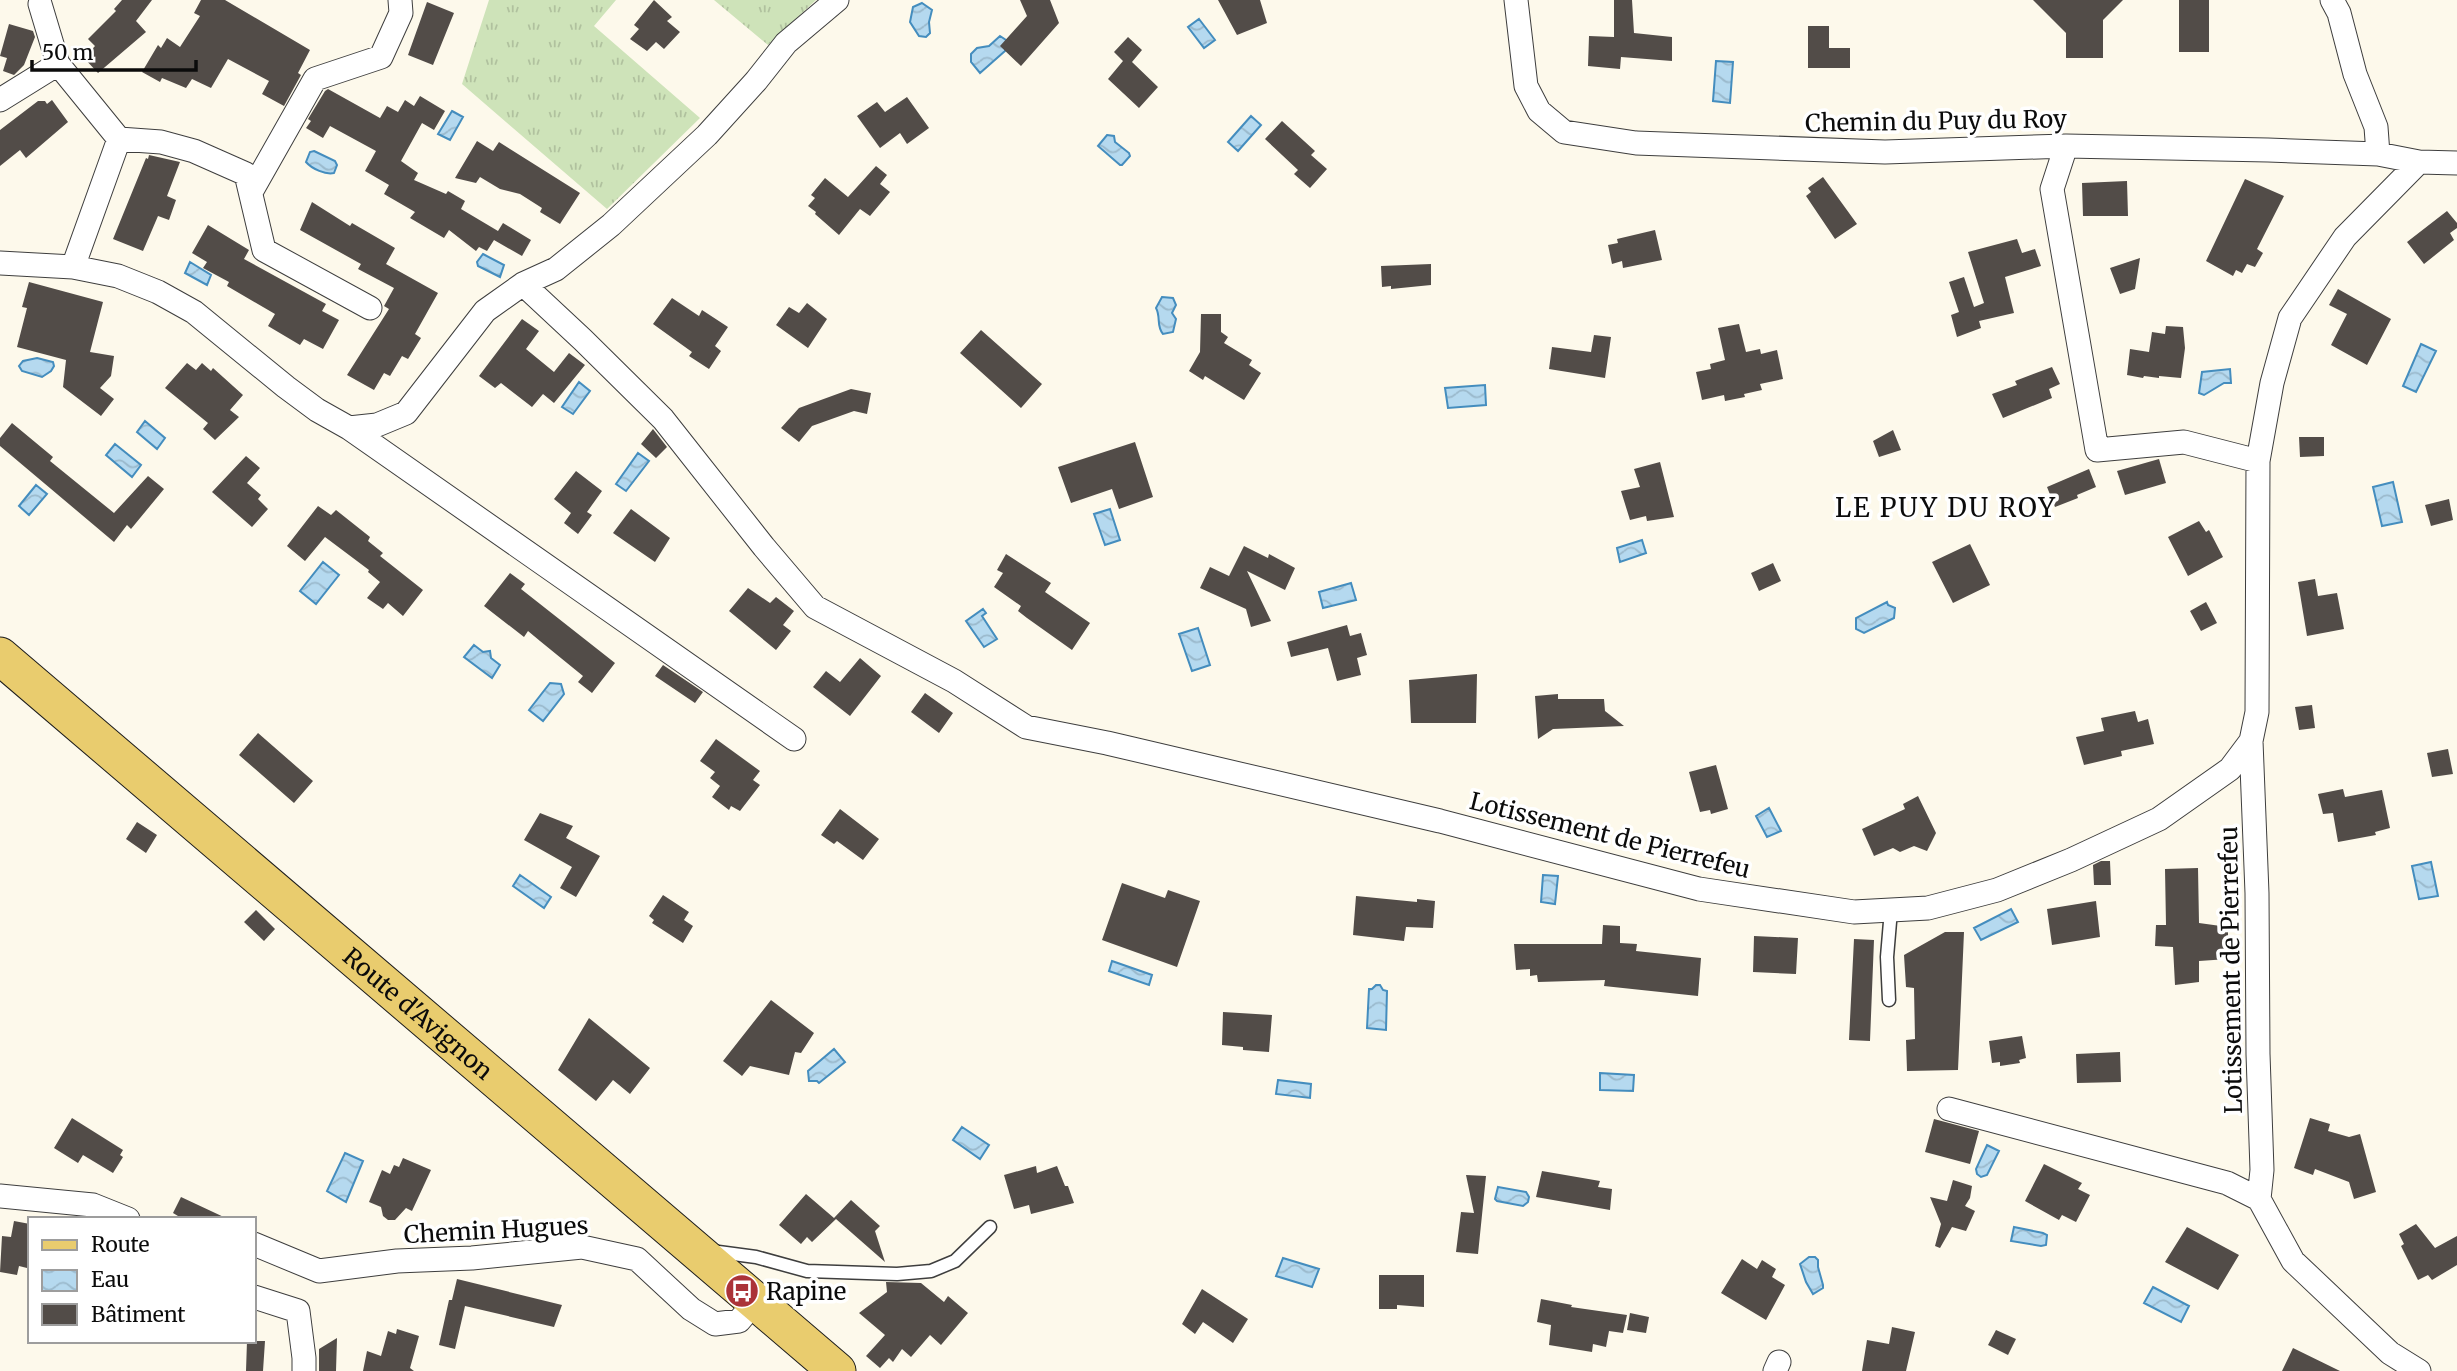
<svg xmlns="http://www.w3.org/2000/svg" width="2457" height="1371" font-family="Merriweather,serif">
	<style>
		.grass { fill: url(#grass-tufts) }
		.water { fill: url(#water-waves); stroke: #448dbe; stroke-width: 2 }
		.building { fill: #524c48 }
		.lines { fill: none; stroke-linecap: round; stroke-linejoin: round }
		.lane-casing { stroke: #3e3e3e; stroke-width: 15 }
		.street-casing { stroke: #3e3e3e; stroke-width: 25 }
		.primary-casing { stroke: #1c1c1c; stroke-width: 39 }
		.lane { stroke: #fff; stroke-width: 12 }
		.street { stroke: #fff; stroke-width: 23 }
		.primary { stroke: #e9cc6e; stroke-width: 37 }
		.labels { text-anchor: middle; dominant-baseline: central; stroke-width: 7; stroke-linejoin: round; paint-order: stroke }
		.street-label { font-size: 24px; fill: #0b0b0b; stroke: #fff }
		.poi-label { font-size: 24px; fill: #0b0b0b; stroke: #fff; text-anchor: start }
		.neighbourhood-label { font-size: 26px; letter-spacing: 2px; fill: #0b0b0b; stroke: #fff }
	</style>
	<defs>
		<pattern id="grass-tufts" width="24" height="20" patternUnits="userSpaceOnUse" patternTransform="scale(1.75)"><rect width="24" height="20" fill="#cee3b9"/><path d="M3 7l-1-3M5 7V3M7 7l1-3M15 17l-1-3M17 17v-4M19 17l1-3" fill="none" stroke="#b0c19e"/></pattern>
		<pattern id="water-waves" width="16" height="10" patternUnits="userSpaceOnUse" patternTransform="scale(1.75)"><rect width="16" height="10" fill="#b5d9ef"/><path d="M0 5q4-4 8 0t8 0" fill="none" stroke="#9ab9cc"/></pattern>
	</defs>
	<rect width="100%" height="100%" fill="#fdf9eb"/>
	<!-- grass -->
	<path class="grass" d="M489,0H616L594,26L700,118L607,209L462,84Z
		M714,0H816L768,45Z"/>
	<!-- water -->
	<path class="water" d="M922,3L932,10L929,22L930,33L926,37L919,36L910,22L913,7Z
		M1199,19L1215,40L1204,48L1188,27Z
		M1000,36L1006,40L1005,51L980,73L971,62V54L977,48L989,46Z
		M1716,61L1733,62L1730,103L1713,101Z
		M452,111L463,117L450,140L438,134Z
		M1251,116L1261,125L1238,151L1228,142Z
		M1107,135L1114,136L1115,142L1129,153L1130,156L1122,165H1120L1098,146Z
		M314,151L335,161L337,165L334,173C326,175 312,169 306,162L310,152Z
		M483,254L504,265L500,277L478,266L477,262Z
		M190,262L211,275L207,285L185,273Z
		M1162,297L1173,298L1176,305L1172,313L1176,319L1173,332L1163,334C1156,326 1161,317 1156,308Z
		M2421,344L2436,351L2416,392L2403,386Z
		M37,358L53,362L54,366L51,371L42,377L22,371L19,366L23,361Z
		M2230,369L2231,383H2224L2204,395L2199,393L2202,372Z
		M579,382L590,391L573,414L562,407Z
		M1485,385L1486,405L1448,408L1445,388Z
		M145,421L165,438L157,449L137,432Z
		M115,444L141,465L132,477L106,455Z
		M638,453L649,461L626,491L616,484Z
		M2393,482L2402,522L2382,526L2373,487Z
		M36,485L47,494L29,515L19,506Z
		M1110,509L1120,540L1105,545L1094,514Z
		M1642,540L1646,553L1620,562L1617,548Z
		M323,562L339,575L316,604L300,591Z
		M1351,583L1356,600L1323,608L1319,592Z
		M1887,602L1888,605L1895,608L1894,618L1864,633L1856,629V618Z
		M983,609L986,613L982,616L997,639L984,647L966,621Z
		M1198,628L1210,665L1192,671L1179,634Z
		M474,645L483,652L490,651L491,658L500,665L492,678L464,657Z
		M550,683L561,684L564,694L543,721L529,710Z
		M1769,808L1781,831L1767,837L1756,816Z
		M2431,862L2438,896L2419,899L2412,866Z
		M520,875L551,897L544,908L513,886Z
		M1543,875L1558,876L1555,904L1541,902Z
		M2011,909L2018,922L1981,940L1974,928Z
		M1112,961L1152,975L1149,985L1109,971Z
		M1376,985H1380L1383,990L1387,991L1386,1030L1367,1028L1369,989H1372Z
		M834,1049L845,1062L819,1083L817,1081H809L808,1071Z
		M1600,1073L1634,1075L1633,1091L1600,1090Z
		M1278,1080L1311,1084L1310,1098L1276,1094Z
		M962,1127L989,1145L980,1159L953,1140Z
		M1987,1145L1999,1151L1987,1175L1981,1177L1977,1174L1976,1169Z
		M345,1153L363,1161L346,1202L327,1191Z
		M1498,1187L1526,1192L1529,1197L1528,1202L1523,1206L1497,1201L1495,1199Z
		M2014,1227L2043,1233L2047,1235L2046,1245L2041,1246L2011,1241Z
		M1809,1257H1815L1818,1260V1267L1823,1285V1288L1813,1294L1806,1282L1800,1264Z
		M1283,1258L1319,1269L1312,1287L1276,1276Z
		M2153,1287L2189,1306L2181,1322L2144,1303Z"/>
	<!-- building -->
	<path class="building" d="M122,0H152L136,21L146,32L98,73L84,58L95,46L88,39L116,11L114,9Z
		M201,0H225L310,50L298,73L301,75L284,106L262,94L269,81L228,59L211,88L192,79L186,88L162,78L160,82L142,72L158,45L161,48L167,38L180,47L200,16L194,13Z
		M654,0L672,17L667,21L680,32L664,49L656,42L647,51L630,39L639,29L634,25Z
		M1020,0H1050L1059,23L1021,66L1000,46L1027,16Z
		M1218,0H1260L1267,23L1237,35Z
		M1614,0H1632L1634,33L1672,37V61L1621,57L1620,69L1588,66L1589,36L1614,37Z
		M2033,0H2123L2103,20V58H2066V33Z
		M2179,0H2209V52H2179Z
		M427,2L454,13L433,65L408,55Z
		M9,24L33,31L35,37L24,65L14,75L3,71L7,58L0,56Z
		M1808,26H1829V48H1850V68H1808Z
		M1128,37L1142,50L1132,62L1158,87L1139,108L1108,79L1123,61L1114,52Z
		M328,89L380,118L387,106L398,112L405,100L414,106L420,96L445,111L434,130L422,123L401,161L418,173L414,180L446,194L448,191L465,201L461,209L498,231L503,223L531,240L522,256L494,240L487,251L479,247L476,251L449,230L444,238L410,218L415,212L384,194L389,185L365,171L376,151L330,126L323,138L306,128L311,121L308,119L325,91Z
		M907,97L929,128L907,144L900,133L880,148L857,116L877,102L885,112Z
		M52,100L68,122L26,158L20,150L0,166V130L38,101H45L47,104Z
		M1282,121L1315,151L1311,155L1327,169L1310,188L1294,174L1298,170L1265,139Z
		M477,141L493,151L499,142L580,193L560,224L540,212L542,208L520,194L500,189L480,177L476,183L455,178Z
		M149,155L180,162L167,196L176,200L169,220L158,216L143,251L113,239L146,158L148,159Z
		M876,166L887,175L880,184L890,192L870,216L860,209L839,235L815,214L816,212L808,206L815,198L811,195L825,178L848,197Z
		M1823,177L1857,224L1835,239L1806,196L1811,192L1808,188Z
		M2245,179L2284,196L2257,249L2263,253L2255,267L2247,264L2242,273L2236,270L2233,276L2206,261Z
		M2127,181L2128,216H2083L2082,183Z
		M312,202L350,226L352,223L395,248L386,264L438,293L415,334L421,338L408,359L402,356L390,376L384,373L374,390L347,375L389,309L384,306L394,288L358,269L361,264L300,230Z
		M2447,211L2457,223V228L2450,233L2454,240L2424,264L2407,242Z
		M208,225L249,250L244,259L326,304L322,311L339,320L323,349L304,339L300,345L268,326L275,314L227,286L229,282L203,268L207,262L192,253Z
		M1655,230L1662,260L1623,268L1622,261L1612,264L1608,245L1618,243L1617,239Z
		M2017,239L2022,253L2035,249L2041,266L2005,277L2014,313L1979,321L1981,328L1957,337L1951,315L1959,312L1949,282L1964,277L1974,307L1984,303L1968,252Z
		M2140,258L2135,289L2120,294L2110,268Z
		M1431,264V285L1391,289V286L1382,287L1381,266Z
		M29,282L103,302L90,352L114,356L111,376L100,388L114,399L101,416L63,387L66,360L17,347L27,308L22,307Z
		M2338,289L2391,319L2367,365L2331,345L2347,314L2329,305Z
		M672,298L699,316L702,310L728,327L715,346L721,351L709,369L689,356L692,352L653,324Z
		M807,303L827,319L808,348L776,325L789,307L799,313Z
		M1201,314H1221V332L1228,337L1224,343L1252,360L1249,365L1261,373L1244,400L1205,376L1203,380L1189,371L1200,352Z
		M522,319L539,331L526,349L554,372L569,353L585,365L554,403L543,394L532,407L501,383L495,388L479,376Z
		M1739,324L1746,352L1760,349L1761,354L1777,350L1783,379L1760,384L1762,390L1744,394L1745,397L1725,401L1724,395L1702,400L1696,372L1711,369L1710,364L1725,360L1718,328Z
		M2166,326L2183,327L2185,348L2181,378L2159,376V378L2144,376L2143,378L2127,375L2130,349L2149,352L2152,332L2165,334Z
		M981,330L1042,384L1021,408L960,353Z
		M1594,335L1611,337L1605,378L1549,369L1552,347L1591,352Z
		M187,363L196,370L202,363L211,371L213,368L243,395L230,410L239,417L215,440L203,429L208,423L165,388Z
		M2052,367L2060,384L2049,389L2052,398L2003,418L1992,394L2017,385L2015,381Z
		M851,389L871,393L867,414L854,411L812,426L799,442L781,428L799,408Z
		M12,423L53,457L50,461L114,513L148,476L164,489L131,529L127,525L114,542L0,446V438Z
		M653,429L667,447L656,458L641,444Z
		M1893,430L1901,450L1879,457L1873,441Z
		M2299,437H2324V456L2300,457Z
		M1135,442L1153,497L1119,509L1112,489L1071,503L1058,467Z
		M246,456L260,468L247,483L261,495L258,499L268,509L252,527L212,492Z
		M2159,459L2166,483L2125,495L2117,471Z
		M1660,462L1674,517L1647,521L1646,516L1630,520L1621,491L1640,487L1634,469Z
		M2089,469L2096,487L2077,495L2078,498L2055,507L2047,487Z
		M576,471L602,491L587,512L592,515L578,534L564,523L571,513L554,499Z
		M2449,499L2453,520L2431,526L2425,505Z
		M318,506L331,515L336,510L370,537L368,541L383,553L380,556L423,590L403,616L388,603L383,609L367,598L380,582L368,572L369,570L325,537L305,561L287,546Z
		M631,509L670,538L655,562L613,533Z
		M2199,521L2206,532L2209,530L2223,557L2188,576L2168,537Z
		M1970,544L1990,585L1953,603L1932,562Z
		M1244,546L1268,558L1269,554L1295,568L1285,590L1247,571L1271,621L1251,627L1246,609L1200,588L1210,567L1229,576Z
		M1006,554L1051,583L1045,592L1090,623L1072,650L1027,618L1018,611L1021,606L994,587L1003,573L997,570Z
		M1773,563L1781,581L1759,591L1751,573Z
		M510,573L525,584L521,589L615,663L592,693L578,682L583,676L540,641L528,631L524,637L484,606Z
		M2315,579L2318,596L2337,593L2344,629L2307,636L2298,582Z
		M748,588L770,603L776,597L794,611L783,625L791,631L776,650L729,611Z
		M2206,602L2217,623L2201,631L2190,611Z
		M1347,625L1350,636L1361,633L1367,655L1357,658L1361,675L1337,681L1328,648L1291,657L1287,642Z
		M860,658L881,676L850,716L813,687L826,671L840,682Z
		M663,665L703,692L695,703L655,676Z
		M1477,674L1476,723H1411L1409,680Z
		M925,693L953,713L939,733L911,712Z
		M1558,694V699H1604L1605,711L1624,726L1553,729L1538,739L1535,696Z
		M2312,705L2315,728L2299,730L2295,707Z
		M2135,711L2138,722L2148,719L2154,744L2121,751L2122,756L2084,765L2076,737L2104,731L2101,718Z
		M258,733L313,781L294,803L239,755Z
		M716,739L760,771L753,780L760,785L740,811L731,806L729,810L712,797L720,786L710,778L715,772L700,761Z
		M2448,749L2453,774L2432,777L2427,753Z
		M1716,765L1728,809L1711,814L1710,810L1700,812L1689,772Z
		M2343,789L2345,797L2382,790L2390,828L2375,832L2376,835L2338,842L2333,813L2323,814L2318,794Z
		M1918,796L1936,833L1927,851L1914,846L1900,852L1893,848L1874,856L1862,829L1905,809L1903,804Z
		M840,809L879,839L863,860L837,841L834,844L821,835Z
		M540,813L573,826L566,838L600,856L576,897L560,888L572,867L524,840Z
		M137,822L157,835L146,853L126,839Z
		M2101,861H2110L2111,885H2094L2093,865Z
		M2198,868L2199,923L2228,927V959L2199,961V982L2175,985L2173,947L2155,946L2156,925H2166L2165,869Z
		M1122,883L1165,898L1168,890L1200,901L1177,967L1102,940Z
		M663,895L689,912L684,920L693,926L683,943L652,923L654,920L649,916Z
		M1356,896L1417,902V899L1435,901L1433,928L1406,927L1404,941L1353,935Z
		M2096,901L2100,937L2052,945L2047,909Z
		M256,910L275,929L264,941L244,922Z
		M1603,925L1620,926V943L1637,944L1636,951L1701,958L1698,996L1604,986L1605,980L1538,982L1537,975L1530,976V969L1516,970L1514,944H1602Z
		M1945,932H1964L1958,1070L1907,1071L1906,1040L1915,1039L1914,988L1906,987L1904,955Z
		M1754,936L1798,938L1796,974L1753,972Z
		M1854,939L1874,940L1870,1041L1849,1040Z
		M771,1000L814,1033L801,1053L795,1052L789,1075L750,1066L742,1076L723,1061Z
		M1223,1012L1272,1015L1269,1052L1243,1050V1047L1222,1045Z
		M589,1018L650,1068L630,1094L613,1080L596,1101L558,1070Z
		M2022,1036L2026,1058L2019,1060L2020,1063L2000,1066V1062L1992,1063L1989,1041Z
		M2120,1052L2121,1082L2077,1083L2076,1054Z
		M72,1118L123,1150L120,1155L123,1157L113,1173L83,1155L78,1163L54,1148Z
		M2310,1118L2330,1124L2328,1131L2349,1137L2360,1134L2376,1192L2354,1199L2349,1182L2315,1169L2313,1175L2294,1168Z
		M1934,1119L1979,1131L1970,1164L1925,1152Z
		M403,1158L431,1170L412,1211L406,1208L395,1220H388L383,1216L381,1207L369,1202L382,1170L390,1174L394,1165L399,1167Z
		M2044,1164L2082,1183L2078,1189L2090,1195L2076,1222L2062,1215L2059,1220L2025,1201Z
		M1036,1166L1037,1173L1057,1166L1065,1186H1068L1074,1203L1031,1214L1029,1205L1014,1209L1004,1175Z
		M1542,1171L1600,1181L1598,1187L1612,1189L1610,1210L1536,1197Z
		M1466,1175L1486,1176L1478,1254L1456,1252L1461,1212L1474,1213Z
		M1953,1180L1972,1186L1970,1198L1965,1206L1975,1211L1966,1231L1952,1227L1940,1248L1935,1246L1941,1224L1930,1197L1947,1201Z
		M806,1194L834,1218L851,1200L880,1226L875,1231L885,1262L836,1219L812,1242L807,1237L801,1244L779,1225Z
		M181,1197L228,1219H183L173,1213Z
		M14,1221L30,1224L27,1268L19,1266L17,1275L0,1272L2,1236L11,1237Z
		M2416,1224L2435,1248L2457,1236V1265L2432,1280L2428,1275L2418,1280L2401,1246L2404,1244L2399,1234Z
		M2187,1227L2239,1255L2218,1290L2165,1262Z
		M1742,1259L1757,1269L1762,1260L1776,1269L1772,1277L1785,1285L1766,1320L1721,1293Z
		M1379,1275H1424V1307L1397,1305V1309H1379Z
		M457,1279L562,1305L554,1327L465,1306L455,1349L439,1345L449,1300H452Z
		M886,1282L921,1283L944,1302L948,1296L968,1313L941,1345L930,1335L911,1357L902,1349L893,1362L889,1358L880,1368L866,1356L885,1335L859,1313L887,1292Z
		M1202,1289L1248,1319L1233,1343L1203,1322L1195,1334L1182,1324Z
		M1541,1299L1572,1305L1571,1307L1627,1315L1623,1333L1609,1331L1606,1347L1593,1344L1592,1352L1549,1345L1551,1325L1537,1322Z
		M1630,1313L1649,1317L1646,1333L1627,1330Z
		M1892,1327L1915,1332L1906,1371H1862L1867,1340L1889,1344Z
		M397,1329L419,1336L410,1368L414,1371H363L367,1351L381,1356L388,1331L396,1334Z
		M1996,1330L2016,1339L2008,1355L1988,1345Z
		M337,1338L336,1371H319V1349Z
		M247,1341H265L263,1371H246Z
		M2293,1348L2340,1371H2282Z"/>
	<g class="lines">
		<!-- lane casing -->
		<g class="lane-casing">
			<path id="lane" d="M1889,1000L1887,957L1891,910
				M711,1251L756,1257L807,1271L897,1274L931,1271L955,1261L990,1227"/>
		</g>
		<!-- street casing -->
		<g class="street-casing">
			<path id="street" d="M1516,0L1526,86L1539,111L1564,132L1636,143L1885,152L2066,146L2268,150L2378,154L2419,162L2457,163
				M2332,0L2339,13L2355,74L2376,127L2378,154
				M40,4L58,64L119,139L73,267
				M0,100L58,64
				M119,139L161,142L194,151L246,174L264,250L370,308
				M2066,146L2052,189L2097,450L2184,442L2258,461
				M251,192L315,79L381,57L401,13L400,0
				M0,263L73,267L118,276L158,292L194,312L286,387L317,410L349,428L377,425L406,413L485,311L523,284L556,269L611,225L707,135L756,81L786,43L837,0
				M523,284L583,340L663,419L764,547L815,607L954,681L1026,727L1107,743L1440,821L1699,889L1854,912L1928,908L1997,890L2071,860L2159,819L2230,769L2251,741L2257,712L2258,461L2272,383L2290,318L2345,237L2419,162
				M349,428L794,739
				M2251,741L2257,893L2258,1054L2262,1170L2259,1199L2293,1261L2390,1353L2419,1371
				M1949,1109L2227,1183L2259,1199
				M0,1196L93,1205L128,1219
				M254,1244L319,1271L397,1261L472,1258L582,1247L637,1259L691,1309L715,1324L739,1321L755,1302
				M254,1297L298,1311L304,1358V1371
				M1775,1371L1779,1362"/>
		</g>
		<!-- primary casing -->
		<g class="primary-casing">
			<g id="primary">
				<path id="s1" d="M0,656L837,1371"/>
			</g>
		</g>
		<!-- lane -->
		<use href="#lane" class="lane"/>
		<!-- street -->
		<use href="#street" class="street"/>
		<!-- primary -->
		<use href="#primary" class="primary"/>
	</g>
	<!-- icons -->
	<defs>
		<g id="bus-disc" transform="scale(1.75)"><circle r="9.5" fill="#ab3338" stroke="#fff"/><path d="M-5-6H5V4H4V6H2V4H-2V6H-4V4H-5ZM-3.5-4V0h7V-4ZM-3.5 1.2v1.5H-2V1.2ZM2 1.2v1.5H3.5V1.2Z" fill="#fff"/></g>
	</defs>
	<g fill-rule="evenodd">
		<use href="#bus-disc" x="742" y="1291"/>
	</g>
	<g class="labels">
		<!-- street labels -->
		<g class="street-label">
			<text transform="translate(1936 121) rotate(-1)">Chemin du Puy du Roy</text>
			<text transform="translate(1610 835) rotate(14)">Lotissement de Pierrefeu</text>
			<text transform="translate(2231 970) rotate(-91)">Lotissement de Pierrefeu</text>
			<text stroke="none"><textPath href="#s1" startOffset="550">Route d'Avignon</textPath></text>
			<text transform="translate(496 1230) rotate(-3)">Chemin Hugues</text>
		</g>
		<!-- poi labels -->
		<g class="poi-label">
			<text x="766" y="1291">Rapine</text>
		</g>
		<!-- neighbourhood labels -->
		<g class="neighbourhood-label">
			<text x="1946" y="507">LE PUY DU ROY</text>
		</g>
	</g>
	<!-- legend -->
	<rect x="28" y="1217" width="228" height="126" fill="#ffffff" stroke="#9d9d9d" stroke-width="2"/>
	<rect x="42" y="1240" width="35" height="10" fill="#e9cc6e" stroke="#9d9d9d" stroke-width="2"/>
	<text x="91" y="1252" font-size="21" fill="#0b0b0b">Route</text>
	<rect x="42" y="1270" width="35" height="21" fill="url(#water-waves)" stroke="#9d9d9d" stroke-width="2"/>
	<text x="91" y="1287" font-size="21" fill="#0b0b0b">Eau</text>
	<rect x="42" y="1304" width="35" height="21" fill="#524c48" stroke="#9d9d9d" stroke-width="2"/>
	<text x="91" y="1322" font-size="21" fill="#0b0b0b">Bâtiment</text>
	<!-- scale -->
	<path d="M32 60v10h164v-10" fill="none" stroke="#0b0b0b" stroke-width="3.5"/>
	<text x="42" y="60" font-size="21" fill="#0b0b0b" stroke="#ffffff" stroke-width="5" paint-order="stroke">50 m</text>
</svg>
